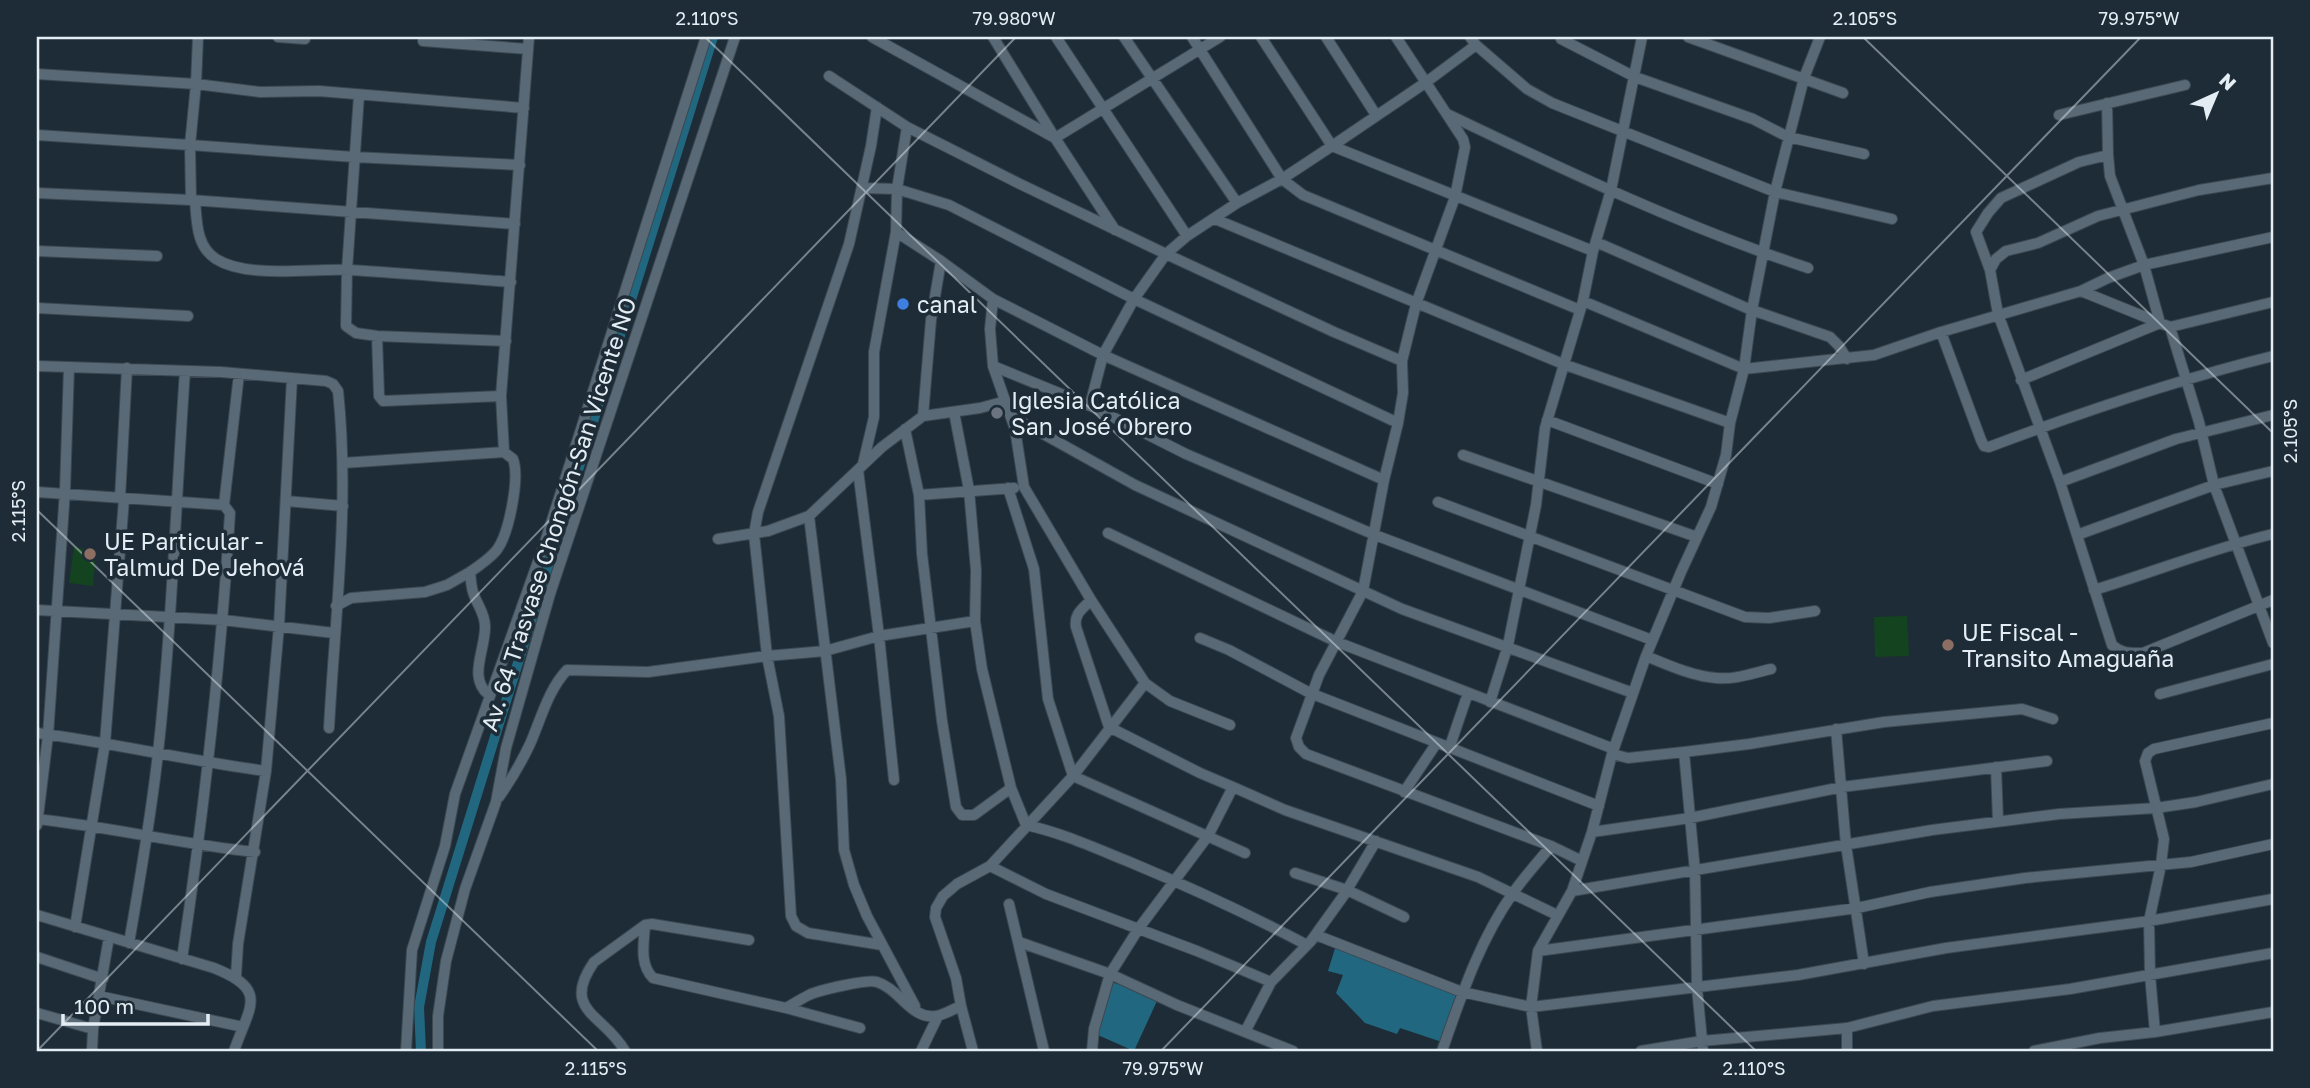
<svg xmlns="http://www.w3.org/2000/svg" width="2310" height="1088" font-family="'Golos Text',sans-serif">
	<style>
		.green { fill: #14431f }
		.water { fill: #21677f }
		.lines { fill: none; stroke-linecap: round; stroke-linejoin: round }
		.canal { stroke: #21677f; stroke-width: 10 }
		.minor-casing { stroke: #3c4851; stroke-width: 12 }
		.minor { stroke: #596976; stroke-width: 10 }
		.ticks { fill: none; stroke: #e4edf4; stroke-width: 2; stroke-opacity: 0.45 }
		.shop-dot { fill: #3f7fe0; stroke: #1d2c37; stroke-width: 2.5 }
		.worship-dot { fill: #6b7280; stroke: #1d2c37; stroke-width: 2.5 }
		.education-dot { fill: #8d6e63; stroke: #1d2c37; stroke-width: 2.5 }
		.labels { text-anchor: middle; dominant-baseline: central; stroke-width: 7; stroke-linejoin: round; paint-order: stroke }
		.poi-label { font-size: 23px; fill: #e4edf4; stroke: #1d2c37; text-anchor: start }
		.street-label { font-size: 23px; fill: #e4edf4; stroke: #1d2c37 }
		.neatline { fill: none; stroke: #e4edf4; stroke-width: 2.5 }
		.ticks-label { font-size: 18px; text-anchor: middle; fill: #e4edf4 }
	</style>
	<rect width="100%" height="100%" fill="#1d2c37"/>
	<!-- green -->
	<path class="green" d="M74,547L96,551L93,586L69,583Z
		M1907,616L1909,656L1875,657L1874,617Z"/>
	<!-- water -->
	<path class="water" d="M1336,945L1458,994L1442,1042L1400,1028L1397,1034L1365,1023L1336,993L1343,975L1328,971Z
		M1110,982L1127,986L1157,1001L1134,1051L1091,1032Z"/>
	<g class="lines">
		<!-- canal -->
		<path class="canal" d="M421,1051L419,1007L431,942L713,37"/>
		<!-- minor casing -->
		<g class="minor-casing">
			<path id="minor" d="M198,37L196,84L190,145L354,157L520,165
				M278,37L305,39
				M872,37L1055,138L1220,37
				M993,37L1055,138L1115,230
				M1056,37L1187,236
				M1124,37L1237,203
				M1192,37L1282,179L1303,195L1580,310
				M1326,37L1376,115
				M1396,37L1463,139L1465,147L1455,197L1416,304L1402,361L1403,393L1398,423L1384,480L1363,591L1319,675L1296,738L1299,747L1306,754L1551,846L1582,861
				M1470,37L1476,45L1527,89L1552,103L1775,192L1892,219
				M1688,37L1843,93
				M1561,39L1635,77L1753,119L1788,137L1864,154
				M423,41L528,49
				M37,74L196,84L260,92L319,91L524,108
				M829,76L907,127L1020,184L1166,254L1334,332L1402,361
				M359,95L347,270L346,326L356,333L377,336L506,341
				M2107,103L2108,155L2079,162L2001,198L1988,213L1976,232L1990,270L1998,314L2060,482L2112,645C2122,654 2130,653 2143,653L2273,600
				M877,107L871,146L849,244L758,512L754,534L767,656L779,716L791,916L796,926L808,933L882,945
				M1447,114C1564,170 1684,227 1808,268
				M2059,115L2185,85
				M37,135L190,145L191,200
				M1332,146L1593,251
				M1332,146L1425,83L1476,45
				M863,188L897,189L949,205L1134,299L1398,423
				M37,193L191,200L515,224
				M195,201C197,222 196,246 216,259C248,279 311,268 349,270C403,273 457,278 511,282
				M1215,219L1563,364L1730,423
				M896,232L941,261L993,299L1103,355L1384,480
				M1596,242L1749,309L1830,337L1839,346L1847,359
				M37,251L157,256
				M1990,270L1996,259L2006,251L2038,243L2098,216L2199,190L2273,178
				M2081,291L2170,327L2273,302
				M993,299L990,329L993,366L1015,429L1024,487L1091,600L1145,683L1170,701L1230,725
				M1583,301L1744,369L1874,355L1941,332L2081,291L2108,278L2144,265L2273,237
				M37,308L188,316
				M2170,327L2199,422L2214,485L2273,643
				M1941,332L1981,440L1984,446L1989,447C2082,412 2176,380 2273,356
				M377,336L379,396L383,401L501,396
				M37,366L221,372L326,381L333,384L338,391C350,503 335,616 329,728
				M993,366L1093,407L1186,454L1375,535L1652,640
				M2021,380L2160,323L2144,265L2110,176L2108,155
				M1090,405L1103,355L1134,299L1166,254L1187,236L1237,203L1282,179L1332,146L1261,37
				M954,412L969,490L976,570L975,621L982,669L1011,788L1026,825C1063,833 1097,849 1132,863C1192,888 1250,915 1307,945
				M923,416L931,320L941,261
				M1011,416L1135,485L1402,609L1633,693
				M1547,420L1718,484
				M905,429L919,495L922,554L942,721L956,807L962,815H974L1011,788
				M504,452L501,396L529,37
				M1463,455L1697,537
				M343,463L504,452L513,459C520,478 509,535 496,551C489,559 479,566 470,572C471,580 471,588 474,595C478,606 485,614 485,626C486,649 467,678 489,695
				M863,464L874,417V352L896,232L897,189L907,127
				M858,470L879,636L894,780
				M2060,482L2176,439L2273,415
				M37,492L224,505L230,513C221,662 204,810 182,959
				M919,495L1014,488
				M120,498L127,368
				M286,501L343,506
				M1438,502L1745,617L1769,618L1815,611
				M224,505L239,374
				M809,516L841,779L844,850L854,885L867,916L915,1006
				M1108,533L1337,642L1614,749
				M2077,535L2214,485L2273,471
				M718,539L768,531L809,516L882,447L923,416L980,408L1006,401
				M2094,590C2154,572 2213,548 2273,534
				M1091,600C1082,609 1074,614 1076,627L1109,727L1200,773L1233,787L1208,836L1139,928L1110,974L1094,1029L1092,1051
				M336,606L351,598L425,592L447,585L470,572
				M37,610L223,620L334,633
				M1200,638L1229,650L1310,693L1599,806
				M1646,656C1668,665 1692,676 1716,678C1735,680 1753,673 1771,669
				M1145,683L1073,776L1245,853
				M2160,694L2273,664
				M1490,702L1508,645L1536,505L1545,428L1583,301L1593,251L1611,190L1642,37
				M1836,729L1846,845L1864,964
				M37,733C114,743 189,761 266,771
				M1450,746L1468,693
				M1684,752L1695,871L1697,988L1703,1051
				M1612,754L1628,758L1684,752L1749,744L1884,722L2022,709L2053,719
				M1996,767L1998,821
				M1233,787L1285,810L1478,877L1557,915
				M1404,792L1436,744
				M499,797C511,780 521,763 530,744C541,719 548,690 567,670L648,672L767,656L825,651L879,636L975,621
				M37,819C110,827 181,844 255,852
				M37,825L48,735L65,491L69,367
				M1592,832L1690,818L1842,787L2047,761
				M990,866L1046,894L1197,951L1271,982
				M1295,873L1347,890L1404,917
				M1572,891L1932,830L2059,814L2156,808L2196,802L2273,784
				M1009,904L1044,1051
				M37,915L214,968C269,990 250,1005 234,1051
				M645,925C644,943 639,964 653,978L786,1008L860,1028
				M75,927L105,743L124,499
				M1316,935L1462,992L1531,1007L1798,975L1946,948L2149,921L2273,899
				M1019,942L1110,974L1177,1005L1293,1051
				M129,943C140,880 151,817 158,753C172,627 176,498 185,371
				M1538,951L1857,908L1930,892L2025,878L2191,862L2273,844
				M37,957L103,979
				M236,976L238,944L266,771L279,626L292,378
				M99,996L243,1027
				M961,1006L973,1051
				M786,1008C793,1004 801,999 809,995C819,990 868,979 877,982C900,989 911,1020 936,1016C944,1015 953,1009 961,1006L956,978L935,917L936,908L943,896L957,884L990,866L1073,776L1048,699L1034,569L1008,488
				M37,1013L93,1029
				M1847,1028V1051
				M1245,1032L1271,982L1311,941L1344,895L1376,841
				M2155,1032L2150,975L2149,921L2161,865L2164,839L2145,761L2148,753L2154,749L2273,723
				M92,1051L93,1029L109,937
				M406,1051L412,950L445,846L455,794L545,542L706,37
				M438,1051V1016L446,961L465,889L496,802L506,748L550,594L735,37
				M625,1051C604,1014 560,1011 594,962L645,925L652,924L749,940
				M921,1051L938,1016
				M1442,1051C1461,997 1479,941 1513,893C1524,877 1538,862 1551,846
				M1537,1051L1531,1007L1538,951L1572,891L1592,832L1612,754L1646,656L1681,572L1711,507L1726,455L1730,423L1744,369L1752,310L1775,192L1804,78L1820,37
				M1641,1051L1702,1041L1847,1028L1933,1006L2070,989L2273,953
				M2034,1051L2100,1038L2155,1032L2273,1012"/>
		</g>
		<!-- minor -->
		<use href="#minor" class="minor"/>
	</g>
	<!-- ticks -->
	<path class="ticks" d="M705,37L1756,1051M1863,37L2273,433M37,510L598,1051M37,1051L1016,37M1161,1051L2141,37"/>
	<!-- markers -->
	<circle class="shop-dot" cx="903" cy="304" r="7"/>
	<circle class="worship-dot" cx="997" cy="413" r="7"/>
	<g class="education-dot">
		<circle cx="90" cy="554" r="7"/>
		<circle cx="1948" cy="645" r="7"/>
	</g>
	<g class="labels">
		<!-- poi labels -->
		<g class="poi-label">
			<text x="917" y="304">canal</text>
			<text x="1011" y="400">Iglesia Católica<tspan x="1011" dy="26">San José Obrero</tspan></text>
			<text x="104" y="541">UE Particular -<tspan x="104" dy="26">Talmud De Jehová</tspan></text>
			<text x="1962" y="632">UE Fiscal -<tspan x="1962" dy="26">Transito Amaguaña</tspan></text>
		</g>
		<!-- street labels -->
		<g class="street-label">
			<text transform="translate(558 514) rotate(-72)">Av. 64 Trasvase Chongón-San Vicente NO</text>
		</g>
	</g>
	<!-- border -->
	<rect width="2310" height="1088" fill="none" stroke="#1d2c37" stroke-width="77"/>
	<!-- north arrow -->
	<g transform="translate(2216 94) rotate(44)" stroke="#1d2c37" stroke-width="5" paint-order="stroke">
	<path d="M0-5L12 26L0 18L-12 26Z" fill="#e4edf4"/>
	<text y="-10" font-size="19" font-weight="bold" text-anchor="middle" fill="#e4edf4">N</text>
	</g>
	<!-- scale -->
	<path d="M63 1014v10h145v-10" fill="none" stroke="#e4edf4" stroke-width="3.5"/>
	<text x="74" y="1014" font-size="21" fill="#e4edf4" stroke="#1d2c37" stroke-width="5" paint-order="stroke">100 m</text>
	<rect x="38" y="38" width="2234" height="1012" class="neatline"/>
	<g class="ticks-label">
		<text x="707" y="25">2.110°S</text>
		<text x="1014" y="25">79.980°W</text>
		<text x="1865" y="25">2.105°S</text>
		<text x="2139" y="25">79.975°W</text>
		<text transform="translate(2291 431) rotate(-90)" y="6">2.105°S</text>
		<text transform="translate(19 511) rotate(-90)" y="6">2.115°S</text>
		<text x="596" y="1075">2.115°S</text>
		<text x="1163" y="1075">79.975°W</text>
		<text x="1754" y="1075">2.110°S</text>
	</g>
</svg>
